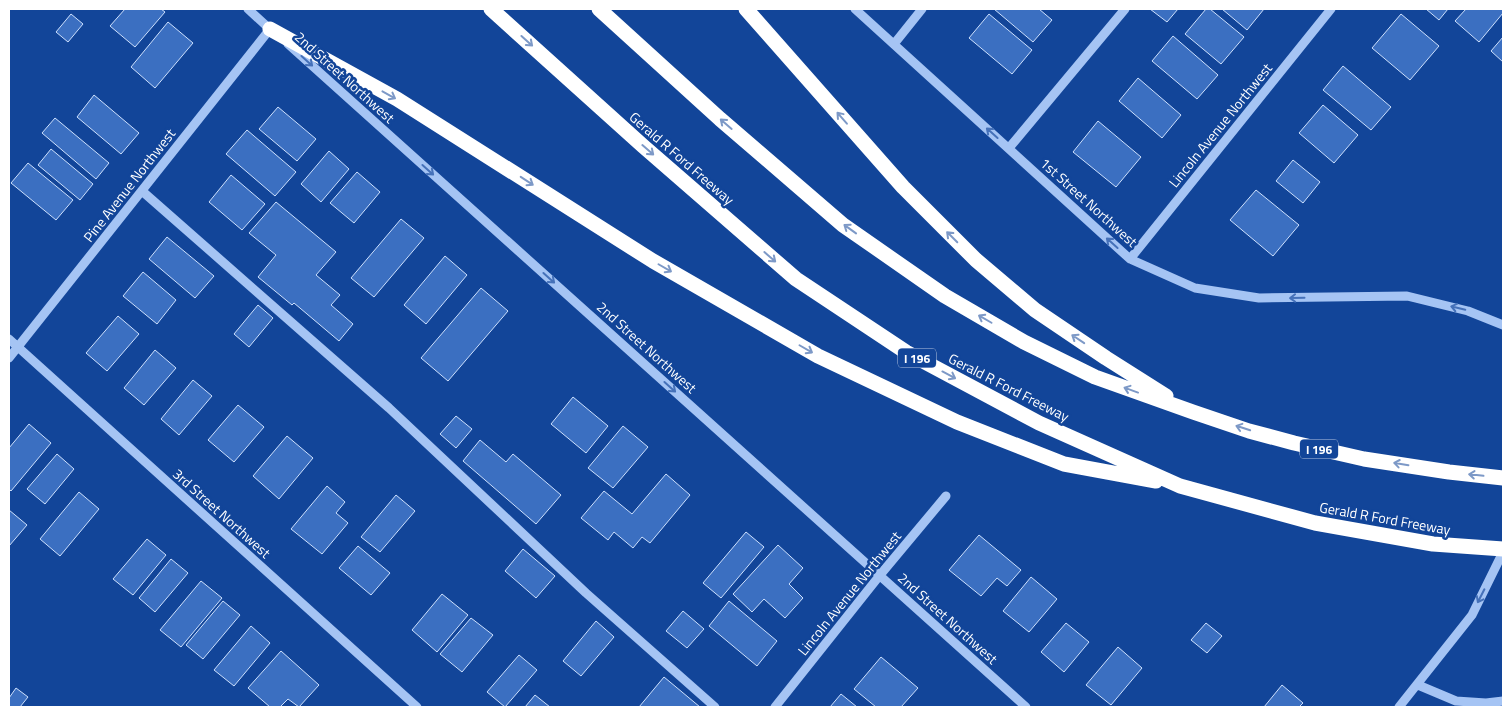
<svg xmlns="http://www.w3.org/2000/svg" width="1512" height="716" font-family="'Titillium Web',sans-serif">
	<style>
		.building { fill: #3b6fc1; stroke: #cde0fd }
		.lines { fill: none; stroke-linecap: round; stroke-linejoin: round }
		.minor { stroke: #a5c4f4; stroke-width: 9 }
		.highway { stroke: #fff; stroke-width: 15 }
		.oneway { stroke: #7d99c7 }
		.oneway2 { stroke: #4571b9 }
		.labels { text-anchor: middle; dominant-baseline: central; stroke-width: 5; stroke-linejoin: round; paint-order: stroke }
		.shield { fill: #124599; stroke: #b8c7e0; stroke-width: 1 }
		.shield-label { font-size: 12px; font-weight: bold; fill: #fff }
		.street-label { font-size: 14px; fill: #fff; stroke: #124599 }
	</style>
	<rect width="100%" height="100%" fill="#124599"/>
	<!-- building -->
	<path class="building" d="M125,9H161L165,12L135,47L110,26Z
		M994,9H1039L1052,20L1033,42Z
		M1150,9H1178L1167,22Z
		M1206,9H1210L1244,37L1221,64L1185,34Z
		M1222,9H1264L1247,30Z
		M1426,9H1448L1439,20Z
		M1466,9H1503V13L1479,42L1455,21Z
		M71,14L83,24L68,42L56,32Z
		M989,14L1032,50L1012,74L969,38Z
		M1401,14L1439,46L1410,80L1372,48Z
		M168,22L193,43L155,88L131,67Z
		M1173,36L1218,75L1197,99L1152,61Z
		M1503,37V62L1491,51Z
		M1343,66L1391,107L1371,130L1323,90Z
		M1138,78L1181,115L1162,138L1119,101Z
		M94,95L139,133L121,154L77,117Z
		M1323,105L1358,135L1334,163L1299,133Z
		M278,107L316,139L297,161L259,129Z
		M55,118L109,163L96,179L42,133Z
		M1098,121L1141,157L1116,187L1073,152Z
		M247,130L296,172L275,196L226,154Z
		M51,149L93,184L80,200L38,165Z
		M329,151L349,169L321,202L301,184Z
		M1293,160L1320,182L1303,203L1276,181Z
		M28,163L73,200L56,220L11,183Z
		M357,172L380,192L354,223L330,203Z
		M231,175L265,204L242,230L209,202Z
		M1256,190L1299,225L1273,256L1230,220Z
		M276,202L336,252L316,275L340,295L331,305L353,324L339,341L294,303L292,305L258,277L276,255L249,233Z
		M401,219L424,238L374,297L351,278Z
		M167,237L214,276L195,298L149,259Z
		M445,256L467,275L426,324L404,305Z
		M143,272L176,300L157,324L123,296Z
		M481,288L508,311L448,381L421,358Z
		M258,305L273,318L249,347L234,334Z
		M118,316L139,334L107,371L86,353Z
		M155,350L176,368L144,405L124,388Z
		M193,380L212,396L179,435L161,419Z
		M573,397L608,426L586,453L551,424Z
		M238,405L264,427L234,462L208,440Z
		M456,416L472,429L456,448L440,434Z
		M29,424L51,443L11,491L9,489V448Z
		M623,426L648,447L613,488L588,468Z
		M287,436L313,458L279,499L253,476Z
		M480,440L506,462L513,454L561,495L536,524L463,461Z
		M57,454L74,469L45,504L27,489Z
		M666,474L690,495L650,543L642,537L633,548L614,532L608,540L581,518L604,491L632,514Z
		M327,486L345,502L336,513L348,523L322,554L291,529Z
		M79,492L99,509L60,556L40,539Z
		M396,495L415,511L380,552L361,537Z
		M9,510L27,525L9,546Z
		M746,532L764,547L721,598L703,583Z
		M979,535L1021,570L1007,586L997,578L981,596L949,570Z
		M147,539L166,555L133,595L113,579Z
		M778,545L803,568L789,584L803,598L785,618L764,599L752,612L733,594Z
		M358,546L390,573L371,595L339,568Z
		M523,549L555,576L536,598L505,571Z
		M171,559L188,573L155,612L139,598Z
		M1031,577L1057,599L1029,632L1003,611Z
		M201,581L222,598L181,647L160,630Z
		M442,594L468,615L437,652L412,630Z
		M223,601L240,615L203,659L186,645Z
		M729,601L777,641L757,666L709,626Z
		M683,611L704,629L687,648L666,631Z
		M471,618L493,635L462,672L440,654Z
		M596,621L614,637L581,676L563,661Z
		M1066,623L1089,642L1064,672L1041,652Z
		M1206,623L1222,636L1207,653L1191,640Z
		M251,626L270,643L234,686L214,670Z
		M1118,647L1142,668L1111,705L1086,685Z
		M281,651L319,685L299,707L288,699L280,707H270L248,688Z
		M519,655L537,670L505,707L487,692Z
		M881,657L918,688L901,707H876L854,689Z
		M664,677L700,707H639Z
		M1282,685L1303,703L1299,707H1264Z
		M16,688L28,697L20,707H9V698Z
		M841,694L857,707H830Z
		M535,695L550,707H525Z"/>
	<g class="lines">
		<!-- minor -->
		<path class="minor" d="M248,9L272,31
			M855,9L1130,259L1195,288L1259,298L1407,296L1468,311L1503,325
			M288,44L1026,707
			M894,44L922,9
			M1009,148L1125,9
			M142,191L389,408L586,593L715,707
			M1130,259L1331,9
			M9,339L417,707
			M9,358L270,29
			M1418,685L1456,701L1486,703L1503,701
			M775,707L880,575L946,496
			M1399,707L1472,615L1503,552"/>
		<!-- highway -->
		<path class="highway" d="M491,9L643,146L796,279L906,352L1039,423L1180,486L1315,523L1433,544L1503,549
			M599,9L720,119L843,225L945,296L1024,342L1095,377L1193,412L1249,431L1294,443L1364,459L1449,472L1503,478
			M746,9L903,187L976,260L1035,310L1106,358L1166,396
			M270,29L397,99L653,261L818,356L957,422L1064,464L1156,481"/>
	</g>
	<!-- one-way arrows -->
	<defs><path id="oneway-shaft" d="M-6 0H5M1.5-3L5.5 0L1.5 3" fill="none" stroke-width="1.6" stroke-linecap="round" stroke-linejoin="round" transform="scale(1.25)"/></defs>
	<g class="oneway">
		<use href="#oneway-shaft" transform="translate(527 41) rotate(42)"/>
		<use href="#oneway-shaft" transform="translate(389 95) rotate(29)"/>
		<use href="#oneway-shaft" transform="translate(842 118) rotate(-131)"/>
		<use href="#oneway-shaft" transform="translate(726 124) rotate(-139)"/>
		<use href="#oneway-shaft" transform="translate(648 150) rotate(41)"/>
		<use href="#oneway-shaft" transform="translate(527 181) rotate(33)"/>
		<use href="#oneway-shaft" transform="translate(850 229) rotate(-144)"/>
		<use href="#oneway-shaft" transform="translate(952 237) rotate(-135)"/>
		<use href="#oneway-shaft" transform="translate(770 257) rotate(41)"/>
		<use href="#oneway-shaft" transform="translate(665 268) rotate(30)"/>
		<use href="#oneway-shaft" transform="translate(985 319) rotate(-150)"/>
		<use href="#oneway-shaft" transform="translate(1078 339) rotate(-146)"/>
		<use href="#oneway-shaft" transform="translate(806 349) rotate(30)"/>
		<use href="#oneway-shaft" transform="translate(949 375) rotate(28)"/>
		<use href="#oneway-shaft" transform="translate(1131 390) rotate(-160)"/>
		<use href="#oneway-shaft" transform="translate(1243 428) rotate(-162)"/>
		<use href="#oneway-shaft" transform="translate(1401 464) rotate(-171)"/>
		<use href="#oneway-shaft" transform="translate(1476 475) rotate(-174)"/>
	</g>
	<g class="oneway2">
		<use href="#oneway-shaft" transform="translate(307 61) rotate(42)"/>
		<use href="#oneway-shaft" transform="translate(992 133) rotate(-138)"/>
		<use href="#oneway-shaft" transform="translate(428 170) rotate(42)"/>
		<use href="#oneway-shaft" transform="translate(1112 243) rotate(-138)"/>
		<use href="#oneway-shaft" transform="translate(549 278) rotate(42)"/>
		<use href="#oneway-shaft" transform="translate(1297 298) rotate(179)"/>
		<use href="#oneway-shaft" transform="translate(1458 308) rotate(-167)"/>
		<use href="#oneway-shaft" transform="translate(670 387) rotate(42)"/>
		<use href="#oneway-shaft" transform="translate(1481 596) rotate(117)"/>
	</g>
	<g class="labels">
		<!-- shield labels -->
		<g class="shield">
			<rect x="898" y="348.5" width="38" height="19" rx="4"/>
			<rect x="1300" y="439.5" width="38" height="19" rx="4"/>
		</g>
		<g class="shield-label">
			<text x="917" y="358">I 196</text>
			<text x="1319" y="449">I 196</text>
		</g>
		<!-- street labels -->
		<g class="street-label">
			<text transform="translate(345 77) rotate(42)">2nd Street Northwest</text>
			<text transform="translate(1220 125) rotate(-51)">Lincoln Avenue Northwest</text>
			<text transform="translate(682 158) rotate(41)">Gerald R Ford Freeway</text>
			<text transform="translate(129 185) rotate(-52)">Pine Avenue Northwest</text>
			<text transform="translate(1089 202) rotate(42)">1st Street Northwest</text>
			<text transform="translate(647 347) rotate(42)">2nd Street Northwest</text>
			<text transform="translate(1009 387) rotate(27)">Gerald R Ford Freeway</text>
			<text transform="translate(222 513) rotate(42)">3rd Street Northwest</text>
			<text transform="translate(1385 518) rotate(10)">Gerald R Ford Freeway</text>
			<text transform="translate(849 593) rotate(-51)">Lincoln Avenue Northwest</text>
			<text transform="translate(948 618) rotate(42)">2nd Street Northwest</text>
		</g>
	</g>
	<!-- border -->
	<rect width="1512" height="716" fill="none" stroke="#ffffff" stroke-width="20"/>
</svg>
